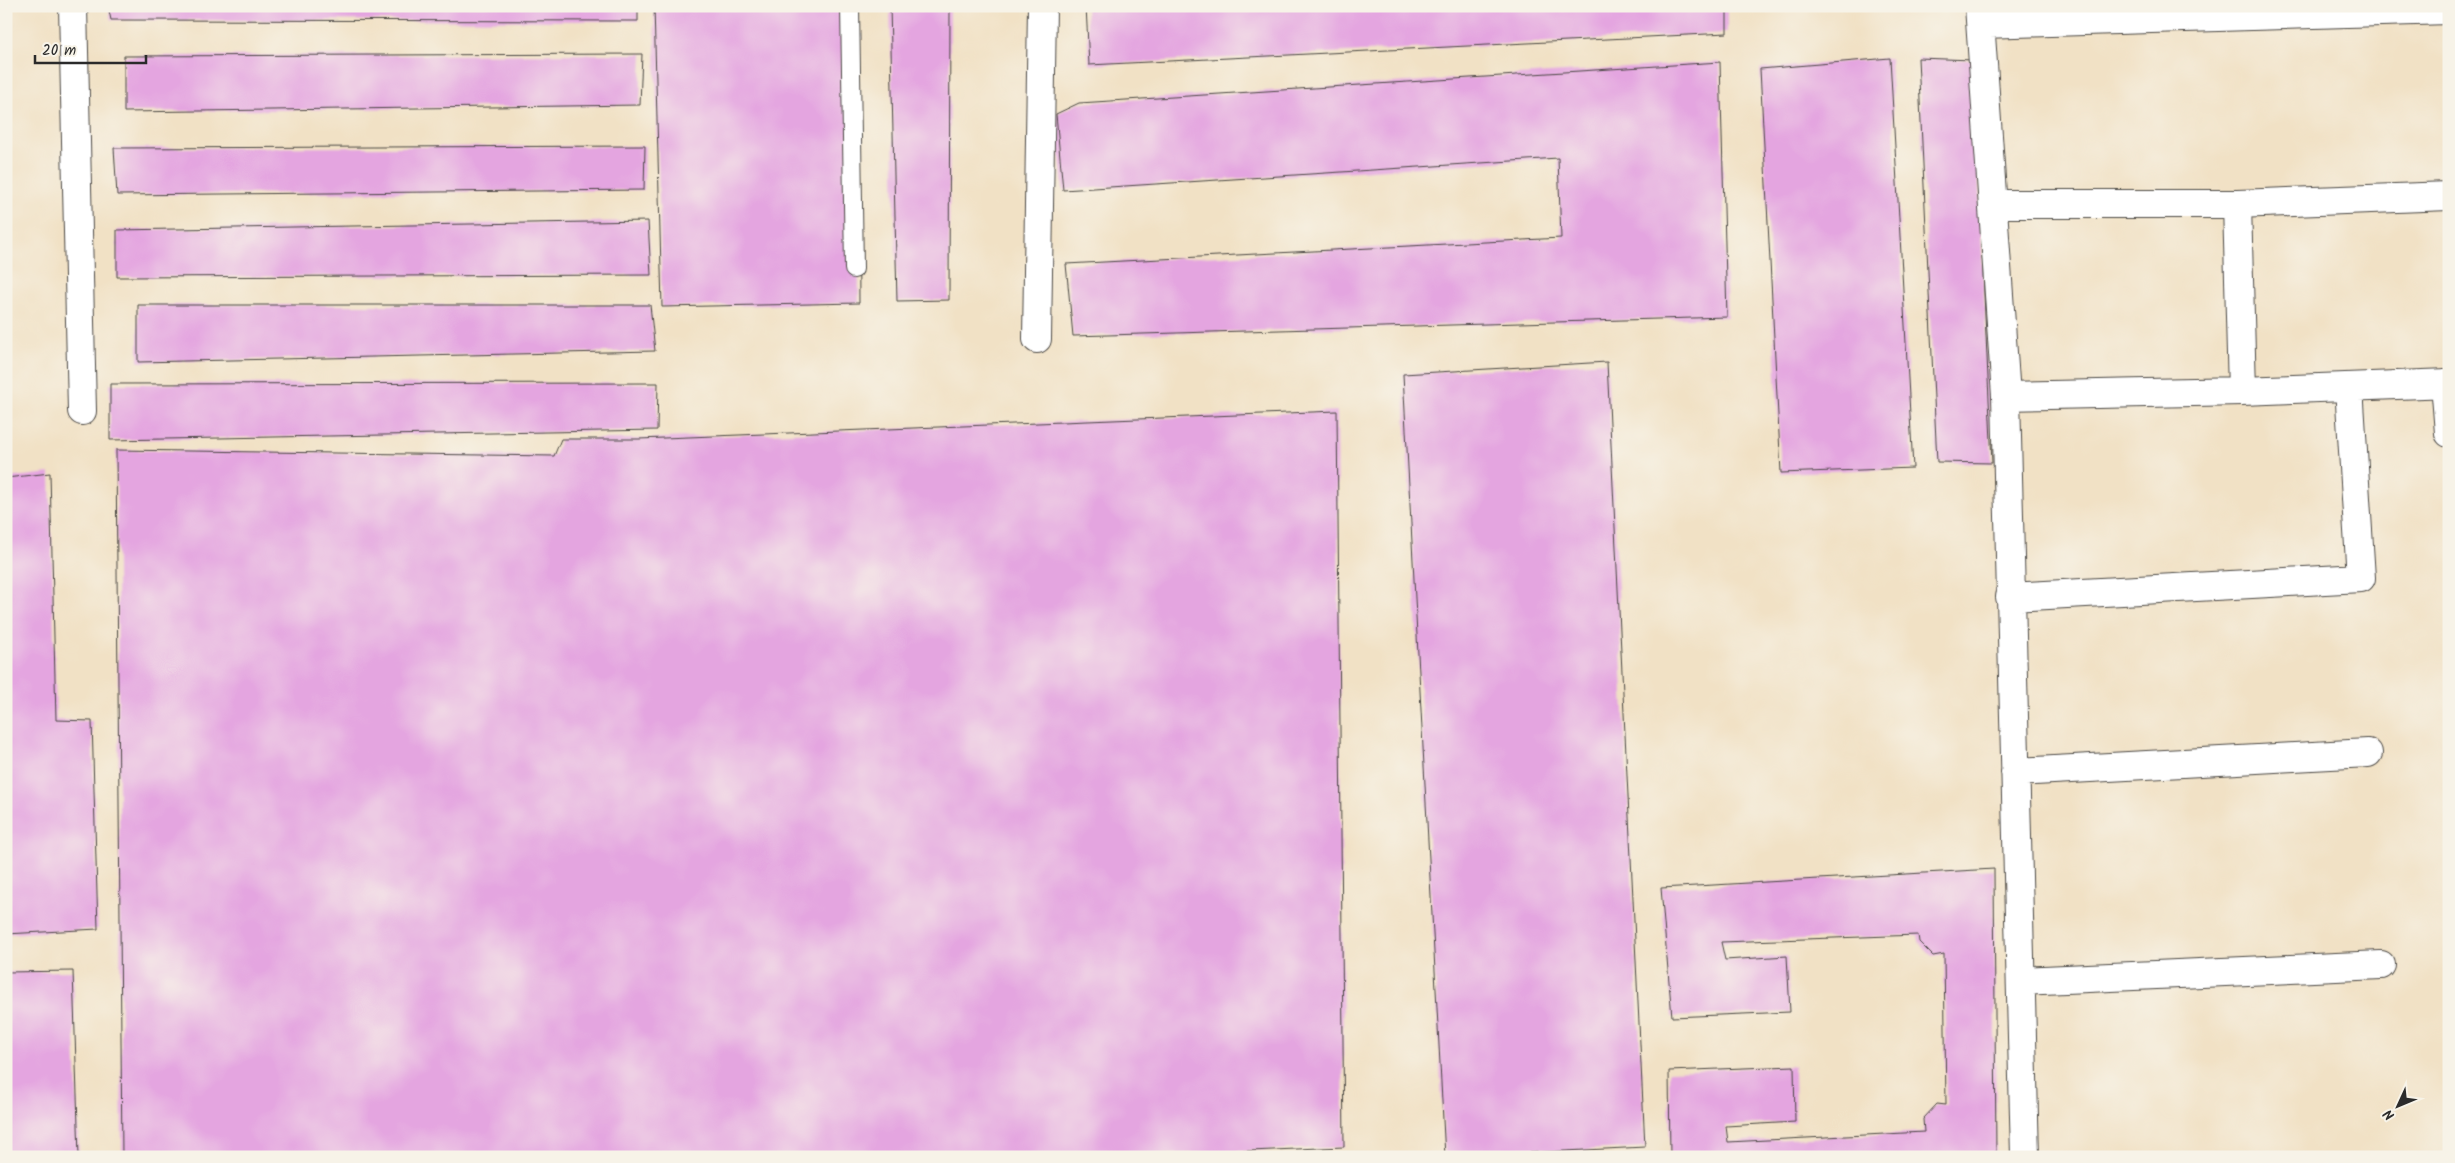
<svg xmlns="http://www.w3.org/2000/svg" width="2455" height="1163" font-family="Kalam,sans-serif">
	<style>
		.building { fill: #e4a5e0 }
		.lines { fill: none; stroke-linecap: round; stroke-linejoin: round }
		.lane-casing { stroke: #494642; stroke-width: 20 }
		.street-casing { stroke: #494642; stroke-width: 30 }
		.lane { stroke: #fff; stroke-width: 18 }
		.street { stroke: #fff; stroke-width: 28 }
	</style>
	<rect width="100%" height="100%" fill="#f7f3e8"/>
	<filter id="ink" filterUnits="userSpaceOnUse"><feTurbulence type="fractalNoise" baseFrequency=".02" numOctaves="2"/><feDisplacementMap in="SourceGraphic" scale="10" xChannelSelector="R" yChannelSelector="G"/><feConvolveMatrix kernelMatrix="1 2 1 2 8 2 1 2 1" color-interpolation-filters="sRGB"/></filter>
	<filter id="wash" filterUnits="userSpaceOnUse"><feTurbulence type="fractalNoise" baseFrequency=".0096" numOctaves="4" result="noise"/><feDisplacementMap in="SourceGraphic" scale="20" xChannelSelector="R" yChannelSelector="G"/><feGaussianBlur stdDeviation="1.12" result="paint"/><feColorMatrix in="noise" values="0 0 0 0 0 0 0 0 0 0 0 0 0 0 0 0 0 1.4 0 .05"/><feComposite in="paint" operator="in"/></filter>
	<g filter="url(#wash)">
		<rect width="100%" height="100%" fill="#f1e1c5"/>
		<g id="blocks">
			<!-- building -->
			<path class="building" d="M108,6H638V21L111,20Z
				M654,6H857L859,303L662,307Z
				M890,6H950L949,300L897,301Z
				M1086,6H1727V33L1089,65Z
				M642,54L640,105L124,112V56Z
				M1890,58L1913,468L1781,473L1760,69Z
				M1918,58L1973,60L1992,463L1937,462Z
				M1720,62L1727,317L1073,336L1066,264L1561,238L1558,158L1063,190L1056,114L1079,103Z
				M645,146L644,190L117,195L114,148Z
				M648,221L651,275L117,277V230Z
				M138,305H650L655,351L138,362Z
				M1607,362L1645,1147L1445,1157L1403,374Z
				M658,383L657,430L110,440V384Z
				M1337,411L1344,1147L1108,1157H122L116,450L554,456L561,439H639Z
				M50,473L56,720L92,721L98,929L6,934V478Z
				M1994,869L1996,1157H1670L1669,1071L1794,1066L1795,1122L1726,1126L1728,1142L1924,1132L1923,1119L1937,1104L1946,1105L1944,954L1933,956L1919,942L1918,935L1721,942L1725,960L1787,956L1790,1012L1672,1017L1661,888Z
				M73,971L79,1157H6V972Z"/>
		</g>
	</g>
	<g filter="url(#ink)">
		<use href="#blocks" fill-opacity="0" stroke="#494642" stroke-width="1"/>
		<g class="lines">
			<!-- lane casing -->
			<g class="lane-casing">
				<path id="lane" d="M850,6L854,269"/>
			</g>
			<!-- street casing -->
			<g class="street-casing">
				<path id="street" d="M73,6L82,411
					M1979,6L2006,396L2025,1157
					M1981,24L2449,10
					M1993,204H2237L2449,196
					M2237,204L2242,391
					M1037,339L1042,6
					M2445,383L2449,433
					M2006,396L2242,391L2449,383
					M2010,597L2361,578L2349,387
					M2015,772L2368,753
					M2021,981L2381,965"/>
			</g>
			<!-- lane -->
			<use href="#lane" class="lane"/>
			<!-- street -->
			<use href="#street" class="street"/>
		</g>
	</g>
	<!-- margin -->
	<rect width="2455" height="1163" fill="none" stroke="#f7f3e8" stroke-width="25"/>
	<!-- north arrow -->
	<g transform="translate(2398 1106) rotate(226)" stroke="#f7f3e8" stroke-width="4" paint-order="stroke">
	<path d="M0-4L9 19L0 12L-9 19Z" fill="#2b2b2b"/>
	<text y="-8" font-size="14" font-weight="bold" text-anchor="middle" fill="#2b2b2b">N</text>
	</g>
	<!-- scale -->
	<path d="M35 55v8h111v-8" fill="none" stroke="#2b2b2b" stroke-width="2.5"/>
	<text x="42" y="55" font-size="15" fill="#2b2b2b" stroke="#f7f3e8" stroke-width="4" paint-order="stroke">20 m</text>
</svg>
